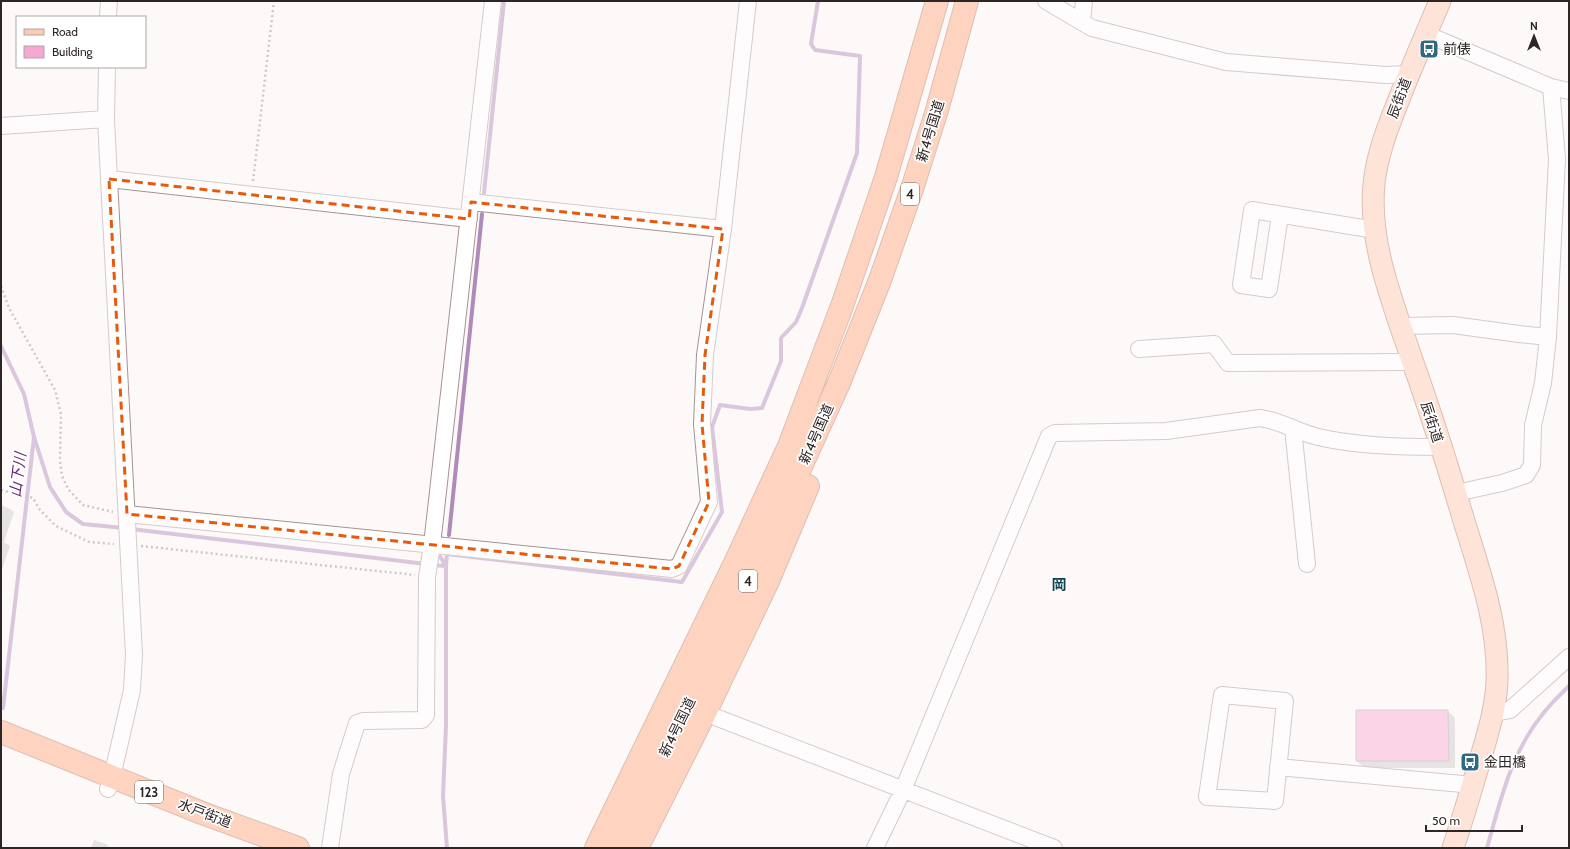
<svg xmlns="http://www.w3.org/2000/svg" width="1570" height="849" font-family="Cabin,'Noto Sans JP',sans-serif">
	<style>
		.shadow { fill: #0003 }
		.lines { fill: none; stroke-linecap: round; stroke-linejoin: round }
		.stream { stroke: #b08abb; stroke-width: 4 }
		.building { fill: #f8a7d2; stroke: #ac98a2 }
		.minor-casing { stroke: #a89192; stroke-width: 18 }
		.major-casing { stroke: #b5785c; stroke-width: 23 }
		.highway-casing { stroke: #b5785c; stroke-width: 24 }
		.path { stroke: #968f8f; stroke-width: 2.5; stroke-dasharray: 2 3; stroke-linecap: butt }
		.minor { stroke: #fff; stroke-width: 16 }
		.major { stroke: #fec9af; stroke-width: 21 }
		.highway { stroke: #fea579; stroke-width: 22 }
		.marked { fill: none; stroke: #e8590c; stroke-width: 3; stroke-dasharray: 8 5; stroke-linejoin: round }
		.labels { text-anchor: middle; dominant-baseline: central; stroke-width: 3.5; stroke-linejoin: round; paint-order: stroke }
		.shield { fill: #fff; stroke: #6d6666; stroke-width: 1 }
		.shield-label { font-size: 13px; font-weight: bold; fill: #2e2525 }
		.poi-label { font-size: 14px; fill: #2e2525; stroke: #fff; text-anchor: start }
		.street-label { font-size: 14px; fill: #2e2525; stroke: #fff }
		.water-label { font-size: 15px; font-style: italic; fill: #632777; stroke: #fff }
		.neighbourhood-label { font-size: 15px; font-weight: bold; fill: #104254; stroke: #fff }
	</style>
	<rect width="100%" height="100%" fill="#fef9f9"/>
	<!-- shadow -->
	<path class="shadow" d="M1,505L10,509L14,512L4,542L10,546L1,572Z
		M1448,711L1455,718V768H1364L1357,761Z
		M94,840L106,844L110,848H91Z"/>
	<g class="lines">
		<!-- stream -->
		<path class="stream" d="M484,193L504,1
			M1,346L24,394L34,437L3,708
			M34,437L50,487L66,512L83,524L124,528
			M131,529L426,564
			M449,535L482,214
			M436,550L446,566
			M447,553L446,566V726L443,796L447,848
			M447,554L682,582L722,512L712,427L720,405L750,409L762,408L781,361V338L796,322L802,308L857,153L860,56L815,50L811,44L818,1
			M432,565L446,566
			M1487,848C1500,802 1511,753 1542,715C1550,704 1560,695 1569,686"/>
	</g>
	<!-- building -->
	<path class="building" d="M1356,710H1448L1449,761H1356Z"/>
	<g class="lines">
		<!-- minor casing -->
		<g class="minor-casing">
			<path id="minor" d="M1046,1L1092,28L1226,62L1385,75L1409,74
				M108,17L109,1
				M1082,22L1084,1
				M1426,34L1551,87L1569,91
				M107,67L106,119L109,179L134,655L132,690L112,777L108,789
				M1,126L106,119
				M109,179L469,219
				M471,202L723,229
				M1280,215L1269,289L1241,285L1252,210L1375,230
				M1401,326L1453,325L1519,334L1548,337
				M1139,349L1214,344L1228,363L1413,362
				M1293,428L1307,564
				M1456,493L1502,483L1526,475L1532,465L1533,425L1543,383L1548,337L1557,159L1551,87
				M127,514L672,569L679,566L709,502L702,424L705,355L723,229L748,1
				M1222,695L1285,701L1275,801L1207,797Z
				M705,713L1054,848
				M1492,713L1510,710L1569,657
				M1278,767L1473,785
				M330,848L341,774L357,723L363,721L422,720L426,715L427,577L432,545L493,1
				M875,848L903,790L1049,436L1055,433L1166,431L1260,418C1282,421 1297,432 1318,437C1358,446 1400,447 1441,447"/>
		</g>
		<!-- major casing -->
		<g class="major-casing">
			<path id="major" d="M1440,1C1426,34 1412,66 1399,99C1388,127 1377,154 1374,184C1368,244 1394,305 1412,360C1431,413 1448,467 1464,521C1480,573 1499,625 1497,681C1496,710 1486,739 1478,767C1470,794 1462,821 1453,848"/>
		</g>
		<!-- highway casing -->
		<g class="highway-casing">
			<path id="highway" d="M1,732L202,813L298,848
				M596,848L735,563L789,446L842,306L886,177L937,1
				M618,848L753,572L839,383L880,280L912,189L937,110L967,1
				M637,848L705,713L768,581L808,486"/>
		</g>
		<!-- path -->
		<path class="path" d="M253,181L274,1
			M1,286L9,308L55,390L61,414L60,461L62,476L68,489L83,505L113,512
			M1,490L33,498L40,510L56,526L89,542L114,544
			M141,546L415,575"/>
		<!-- minor -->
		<use href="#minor" class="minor"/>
		<!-- major -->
		<use href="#major" class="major"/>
		<!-- highway -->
		<use href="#highway" class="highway"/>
	</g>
	<!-- marked area -->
	<path d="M0 0H1570V849H0ZM109,179L469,219L471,202L723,229L705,355L702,424L709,502L679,566L672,569L127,514Z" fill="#fef9f9" fill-opacity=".55" fill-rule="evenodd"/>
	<path class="marked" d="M109,179L469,219L471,202L723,229L705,355L702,424L709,502L679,566L672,569L127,514Z"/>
	<!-- icons -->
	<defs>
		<g id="bus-square" transform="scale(1)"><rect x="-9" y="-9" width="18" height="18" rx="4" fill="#2e6a81" stroke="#fff"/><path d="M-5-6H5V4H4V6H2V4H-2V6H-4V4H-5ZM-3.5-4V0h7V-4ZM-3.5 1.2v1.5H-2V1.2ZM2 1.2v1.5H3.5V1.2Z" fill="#fff"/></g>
	</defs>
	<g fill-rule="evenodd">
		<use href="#bus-square" x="1429" y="49"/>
		<use href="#bus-square" x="1470" y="762"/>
	</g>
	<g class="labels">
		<!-- shield labels -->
		<g class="shield">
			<rect x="901" y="183" width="18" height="22" rx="3"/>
			<rect x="739" y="570" width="18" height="22" rx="3"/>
			<rect x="135" y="781" width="28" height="22" rx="3"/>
		</g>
		<g class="shield-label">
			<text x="910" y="194">4</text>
			<text x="748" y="581">4</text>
			<text x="149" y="792">123</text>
		</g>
		<!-- poi labels -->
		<g class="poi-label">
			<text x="1443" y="49">前俵</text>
			<text x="1484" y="762">金田橋</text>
		</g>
		<!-- street labels -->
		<g class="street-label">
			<text transform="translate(1399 98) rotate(-69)">辰街道</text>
			<text transform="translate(930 131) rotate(-73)">新4号国道</text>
			<text transform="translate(1432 422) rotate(72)">辰街道</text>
			<text transform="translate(816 434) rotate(-66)">新4号国道</text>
			<text transform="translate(677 727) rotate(-64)">新4号国道</text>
			<text transform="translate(205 813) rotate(21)">水戸街道</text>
		</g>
		<!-- water labels -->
		<g class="water-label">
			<text transform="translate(18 475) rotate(-83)">山下川</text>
		</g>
		<!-- neighbourhood labels -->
		<g class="neighbourhood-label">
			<text x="1059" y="585">岡</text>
		</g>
	</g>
	<!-- border -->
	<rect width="1570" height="849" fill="none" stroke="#2e2525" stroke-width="4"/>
	<!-- legend -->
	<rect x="16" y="16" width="130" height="52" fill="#ffffff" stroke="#aba8a8"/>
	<rect x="24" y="29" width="20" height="6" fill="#fec9af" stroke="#aba8a8"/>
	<text x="52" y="36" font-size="12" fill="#2e2525">Road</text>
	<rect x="24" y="46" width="20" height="12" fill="#f8a7d2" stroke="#aba8a8"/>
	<text x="52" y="56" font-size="12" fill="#2e2525">Building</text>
	<!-- north arrow -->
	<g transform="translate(1534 36)" stroke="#ffffff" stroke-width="3" paint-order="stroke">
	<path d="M0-3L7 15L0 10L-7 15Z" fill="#2e2525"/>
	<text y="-6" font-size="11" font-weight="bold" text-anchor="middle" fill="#2e2525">N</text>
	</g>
	<!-- scale -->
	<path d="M1426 825v6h96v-6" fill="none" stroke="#2e2525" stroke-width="2"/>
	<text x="1432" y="825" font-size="12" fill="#2e2525" stroke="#ffffff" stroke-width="3" paint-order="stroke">50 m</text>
</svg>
